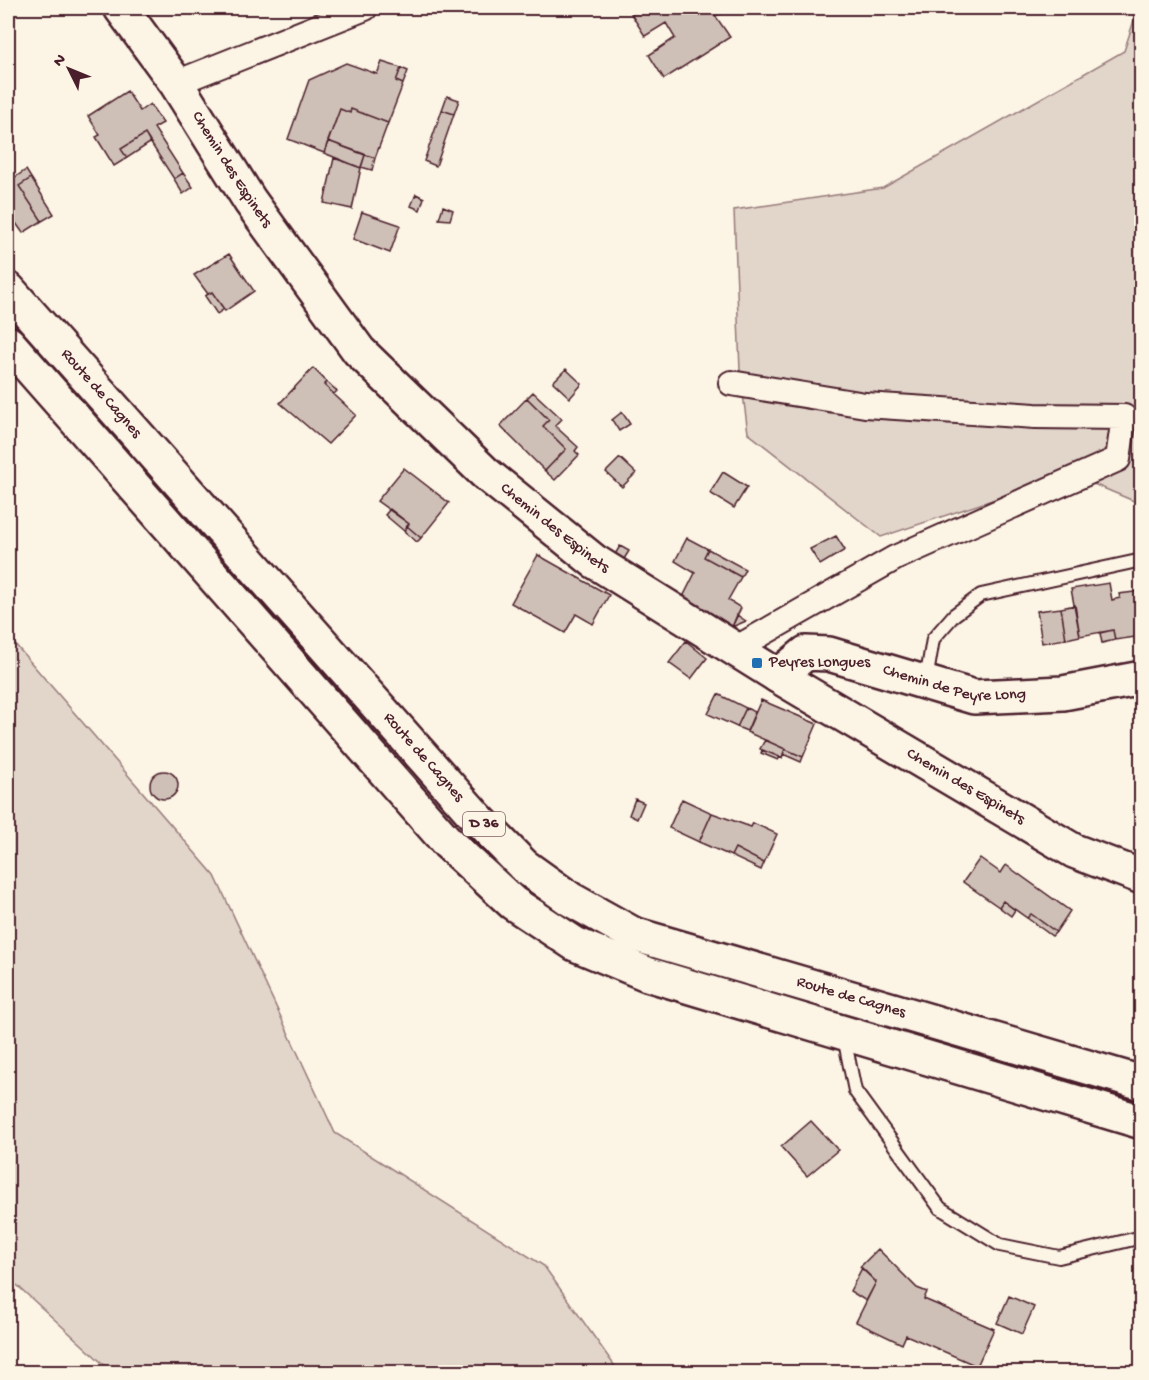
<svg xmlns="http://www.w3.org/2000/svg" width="1149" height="1380" font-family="'Gochi Hand',sans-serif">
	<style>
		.green { fill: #e2d5ca; stroke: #967a7a; stroke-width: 1.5 }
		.building { fill: #cfc0b7; stroke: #4a1f2b; stroke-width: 1.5 }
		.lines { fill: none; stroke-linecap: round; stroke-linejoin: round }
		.lane-casing { stroke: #4a1f2b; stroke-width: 16 }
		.street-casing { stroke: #4a1f2b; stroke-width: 28 }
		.secondary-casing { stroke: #4a1f2b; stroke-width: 38 }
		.primary-casing { stroke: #4a1f2b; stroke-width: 38 }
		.lane { stroke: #fcf5e5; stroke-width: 12 }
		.street { stroke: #fcf5e5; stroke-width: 24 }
		.secondary { stroke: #fcf5e5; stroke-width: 33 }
		.primary { stroke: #fcf5e5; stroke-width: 33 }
		.poi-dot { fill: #1f6fb2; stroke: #fcf5e5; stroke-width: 2 }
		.labels { text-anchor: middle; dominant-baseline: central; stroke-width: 4.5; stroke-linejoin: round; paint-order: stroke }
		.shield { fill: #fcf5e5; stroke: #7f5f63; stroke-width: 1.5 }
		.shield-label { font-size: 15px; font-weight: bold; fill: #4a1f2b }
		.street-label { font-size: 16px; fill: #4a1f2b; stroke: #fcf5e5 }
		.poi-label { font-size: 16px; fill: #4a1f2b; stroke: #fcf5e5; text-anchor: start }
	</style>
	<rect width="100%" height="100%" fill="#fcf5e5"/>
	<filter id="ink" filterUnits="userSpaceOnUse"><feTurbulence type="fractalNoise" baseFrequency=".0167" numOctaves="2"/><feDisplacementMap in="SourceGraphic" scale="12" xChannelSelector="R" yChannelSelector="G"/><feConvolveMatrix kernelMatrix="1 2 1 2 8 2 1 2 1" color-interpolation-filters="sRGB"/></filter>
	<g filter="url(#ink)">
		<!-- green -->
		<path class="green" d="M1138,8H1141V504L1070,474L881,537L748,433L740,371L734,210L883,188L1124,51Z
			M8,636L215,876L335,1133L544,1266L619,1372H112L8,1277Z"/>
		<!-- building -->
		<path class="building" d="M641,8H710L730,37L664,79L649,55L675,38L666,23L645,36L631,14Z
			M710,8H718L722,14L716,15Z
			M382,62L401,68L396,81L403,84L388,123L351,109L350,113L340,109L324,153L288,139L309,80L346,63L377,74Z
			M401,68L408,71L403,84L396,81Z
			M127,91L140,111L150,104L163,123L154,128L183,173L174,179L145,134L121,149L127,158L114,166L96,137L100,135L88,116Z
			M447,96L459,100L454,114L442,110Z
			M340,109L350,113L351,109L388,123L375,158L328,141Z
			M442,110L454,114L436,166L424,161Z
			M145,134L150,143L127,158L121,149Z
			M328,141L365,155L361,168L324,153Z
			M365,155L375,158L372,170L361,167Z
			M334,158L361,168L352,209L324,203Z
			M26,170L31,178L19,186L42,221L23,233L8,212V182Z
			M183,173L193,187L183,194L174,179Z
			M31,178L54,214L42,221L19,186Z
			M416,194L424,198L420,210L411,206Z
			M443,206L453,210L450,220L439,219Z
			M362,212L400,225L390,253L353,239Z
			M229,254L254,291L225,311L212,292L208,294L194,275Z
			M212,292L224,309L217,314L205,296Z
			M313,368L327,382L324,385L356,415L328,444L280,403Z
			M566,369L582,384L570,398L553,382Z
			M327,382L337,391L334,394L324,385Z
			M533,392L562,419L555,426L578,447L575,451L579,455L555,480L545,471L566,449L543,426L549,420L527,398Z
			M527,398L549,420L543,426L566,449L545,471L500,426Z
			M622,412L630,424L619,431L612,420Z
			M620,458L636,473L622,487L606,472Z
			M404,468L449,503L421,538L407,526L409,524L377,501Z
			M723,472L747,487L734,508L710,493Z
			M390,509L409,524L404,531L385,515Z
			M407,526L421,538L417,542L404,531Z
			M836,536L845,550L820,565L810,549Z
			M687,538L708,549L704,557L741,577L728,600L741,608L732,627L682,599L695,573L675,561Z
			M620,546L629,551L619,567L611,561Z
			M708,549L745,569L741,577L704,557Z
			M538,555L609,595L593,624L576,614L565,633L511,603Z
			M1109,583L1112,600L1120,598L1119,594L1142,591V636L1115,640L1113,630L1080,636L1071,589Z
			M1075,605L1080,636L1066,639L1061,608Z
			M1061,608L1066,639L1042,643L1037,611Z
			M737,615L746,621L732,627Z
			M1113,630L1115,640L1102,643L1100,633Z
			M686,641L707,658L691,679L669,663Z
			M718,694L746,708L737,727L708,714Z
			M761,700L817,724L803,757L747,732Z
			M746,708L755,712L747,731L737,727Z
			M765,740L785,749L782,758L760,749Z
			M785,749L803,757L801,762L783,754Z
			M762,750L780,757L778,760L761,753Z
			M150 785a14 14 0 1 1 28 0a14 14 0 1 1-28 0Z
			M635,799L644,803L637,819L629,815Z
			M682,799L712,813L699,842L669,828Z
			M712,813L751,827L753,823L777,834L764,863L735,848L731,856L699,842Z
			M735,848L764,863L761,870L731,856Z
			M980,858L1001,873L1006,865L1070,911L1056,932L1031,914L1027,918L1003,901L999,907L963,882Z
			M1003,901L1015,910L1011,916L999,907Z
			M1031,914L1056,932L1052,936L1027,918Z
			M811,1121L838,1150L807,1176L781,1147Z
			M878,1249L917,1288L927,1292L924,1299L994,1329L977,1366L906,1335L902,1344L856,1322L876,1282L860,1267Z
			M862,1268L876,1282L866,1301L850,1291Z
			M1009,1296L1034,1307L1022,1334L997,1323Z"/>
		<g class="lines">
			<!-- lane casing -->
			<g class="lane-casing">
				<path id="lane" d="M926,681L933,639L954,615L981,595L1142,560
					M844,1037L855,1091L940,1208L1000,1245L1059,1257L1142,1237"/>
			</g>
			<!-- street casing -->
			<g class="street-casing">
				<path id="street" d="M176,83L365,8
					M731,383L865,405L1035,416L1124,417L1118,459L895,558L735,649"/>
			</g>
			<!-- secondary casing -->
			<g class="secondary-casing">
				<g id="secondary">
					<path id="s1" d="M121,8L176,83L250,201L359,351L485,473L594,561L778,676L1074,851L1142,877"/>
					<path id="s2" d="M778,676L806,653L829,654L974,697L1063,693L1142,678"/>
				</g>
			</g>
			<!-- primary casing -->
			<g class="primary-casing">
				<g id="primary">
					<path id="s3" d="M8,289L477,818L524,866L570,899L633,934L1142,1083"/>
					<path d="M8,343L448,843L513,903L575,944L647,974L1142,1122"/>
				</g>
			</g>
			<!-- lane -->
			<use href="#lane" class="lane"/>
			<!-- street -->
			<use href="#street" class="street"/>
			<!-- secondary -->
			<use href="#secondary" class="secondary"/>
			<!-- primary -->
			<use href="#primary" class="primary"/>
		</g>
	</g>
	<!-- markers -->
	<rect class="poi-dot" x="751" y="657" width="12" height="12" rx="3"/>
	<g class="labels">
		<!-- shield labels -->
		<rect class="shield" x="463" y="812" width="42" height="24" rx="4.5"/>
		<g class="shield-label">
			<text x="484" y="824">D 36</text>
		</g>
		<!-- street labels -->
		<g class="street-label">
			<text stroke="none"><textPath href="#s1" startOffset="196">Chemin des Espinets</textPath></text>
			<text stroke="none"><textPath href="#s3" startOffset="140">Route de Cagnes</textPath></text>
			<text stroke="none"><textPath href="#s1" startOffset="682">Chemin des Espinets</textPath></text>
			<text stroke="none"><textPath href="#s2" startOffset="189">Chemin de Peyre Long</textPath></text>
			<text stroke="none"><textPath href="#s3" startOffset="626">Route de Cagnes</textPath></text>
			<text stroke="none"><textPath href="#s1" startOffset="1168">Chemin des Espinets</textPath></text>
			<text stroke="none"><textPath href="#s3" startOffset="1130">Route de Cagnes</textPath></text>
		</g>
		<!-- poi labels -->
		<g class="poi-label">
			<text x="769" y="663">Peyres Longues</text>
		</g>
	</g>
	<!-- margin -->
	<rect width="1149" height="1380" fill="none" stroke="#fcf5e5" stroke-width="30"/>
	<rect x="15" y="15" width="1119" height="1350" fill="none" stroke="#4a1f2b" stroke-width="2" filter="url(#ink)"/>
	<!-- north arrow -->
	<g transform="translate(69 69) rotate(313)" stroke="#fcf5e5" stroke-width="4.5" paint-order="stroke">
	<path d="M0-4.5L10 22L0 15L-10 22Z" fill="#4a1f2b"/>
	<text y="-9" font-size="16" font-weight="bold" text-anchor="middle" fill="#4a1f2b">N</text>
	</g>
</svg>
